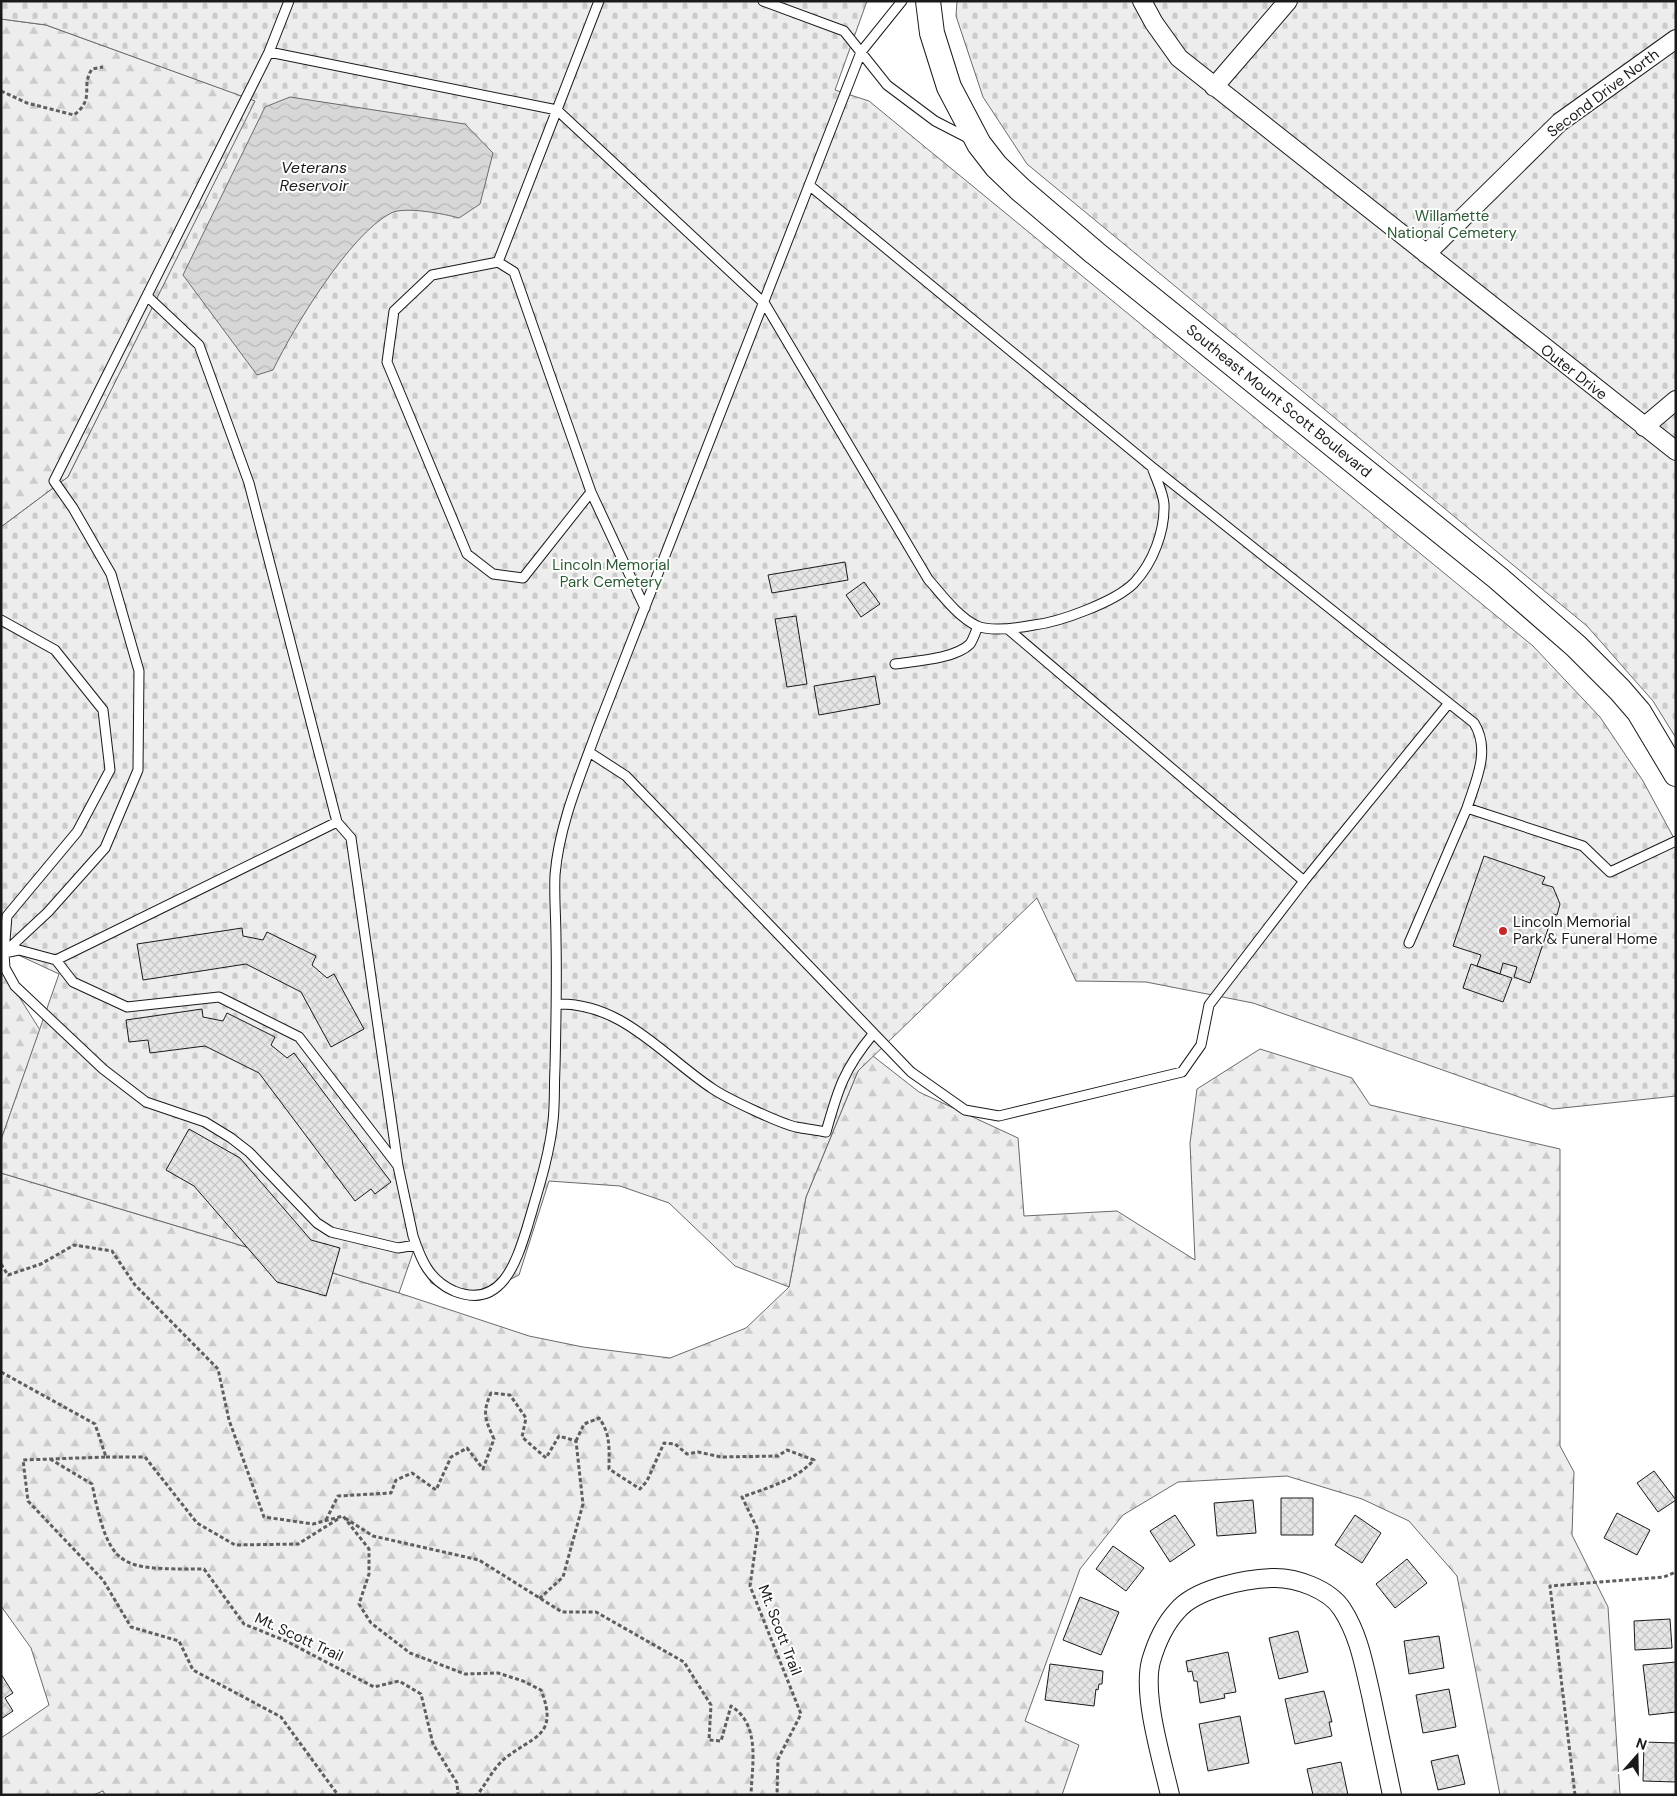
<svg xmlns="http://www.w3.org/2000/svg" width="1677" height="1796" font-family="'DM Sans',sans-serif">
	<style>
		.forest { fill: url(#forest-firs); stroke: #6a6a6a }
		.cemetery { fill: url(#cemetery-stones); stroke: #6a6a6a }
		.water { fill: url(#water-waves); stroke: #6a6a6a }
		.building { fill: url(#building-cross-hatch); stroke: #1a1a1a }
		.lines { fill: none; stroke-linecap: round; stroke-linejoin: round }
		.lane-casing { stroke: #1a1a1a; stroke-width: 11 }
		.street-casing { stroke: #1a1a1a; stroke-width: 20 }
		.secondary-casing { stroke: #1a1a1a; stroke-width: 26 }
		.path { stroke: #5f5f5f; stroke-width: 3; stroke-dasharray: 4 2.5; stroke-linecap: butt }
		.lane { stroke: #fff; stroke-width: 9 }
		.street { stroke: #fff; stroke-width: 18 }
		.secondary { stroke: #fff; stroke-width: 24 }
		.poi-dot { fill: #c62828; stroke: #fff; stroke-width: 2 }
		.labels { text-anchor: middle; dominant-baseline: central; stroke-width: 4; stroke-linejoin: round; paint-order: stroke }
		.street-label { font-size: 15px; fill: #1a1a1a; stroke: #fff }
		.park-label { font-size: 15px; fill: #2b5a34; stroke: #fff }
		.poi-label { font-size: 15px; fill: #1a1a1a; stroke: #fff; text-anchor: start }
		.water-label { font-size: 16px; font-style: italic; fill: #1a1a1a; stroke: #fff }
	</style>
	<defs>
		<pattern id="forest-firs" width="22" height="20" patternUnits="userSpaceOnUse" patternTransform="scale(1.25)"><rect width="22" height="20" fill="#ededed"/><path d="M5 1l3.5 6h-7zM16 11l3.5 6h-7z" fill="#cbcbcb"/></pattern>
		<pattern id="cemetery-stones" width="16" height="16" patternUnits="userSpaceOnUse" patternTransform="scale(1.25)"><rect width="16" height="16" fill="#ededed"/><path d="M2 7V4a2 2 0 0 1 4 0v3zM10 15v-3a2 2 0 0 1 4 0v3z" fill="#cbcbcb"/></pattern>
		<pattern id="water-waves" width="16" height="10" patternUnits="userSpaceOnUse" patternTransform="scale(1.25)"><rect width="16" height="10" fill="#d7d7d7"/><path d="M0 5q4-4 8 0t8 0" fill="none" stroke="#b8b8b8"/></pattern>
		<pattern id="building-cross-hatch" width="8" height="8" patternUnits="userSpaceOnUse" patternTransform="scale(1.25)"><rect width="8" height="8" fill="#e6e6e6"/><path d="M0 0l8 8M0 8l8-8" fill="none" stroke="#c5c5c5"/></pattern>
	</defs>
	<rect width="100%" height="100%" fill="#fff"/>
	<!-- forest -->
	<path class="forest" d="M1,19L46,25L256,101L68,477L1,527Z
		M1,968L40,1030L1,1140Z
		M1260,1049L1352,1078L1370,1105L1560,1149V1446L1574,1472L1572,1535L1608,1607L1620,1795H1500L1457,1576L1409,1521L1362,1499L1287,1476L1178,1482L1123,1515L1080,1569L1025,1721L1079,1745L1062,1795H105L103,1791L93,1795H1V1738L49,1705L31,1648L1,1606V1173L399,1293L529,1336L583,1347L670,1358L746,1328L789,1287L806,1197L858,1071L873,1056L919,1092L1018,1138L1024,1216L1117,1211L1195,1260L1190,1143L1197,1089Z"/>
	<!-- cemetery -->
	<path class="cemetery" d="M1,1H867L835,90L869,101L1533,646L1600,717L1643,781L1676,842V1096L1553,1109L1253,1003L1146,982L1076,981L1037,898L858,1071L806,1197L789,1287L735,1266L669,1203L620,1186L549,1181L519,1275L470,1300L431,1283L416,1244L399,1293L1,1173V1140L59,974L1,947V527L68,477L255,101L46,25L1,19Z
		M957,1H1676V738L1653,701L1587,626L1027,164L983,97L956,16Z"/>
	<!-- water -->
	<path class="water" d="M290,97L465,124L493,153L480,204L459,218C445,214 405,206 391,213C349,235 294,327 273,370L257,375L183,275L265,107Z"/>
	<!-- building -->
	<path class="building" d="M845,562L848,580L772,593L768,575Z
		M864,582L880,604L861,617L846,595Z
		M796,616L807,684L787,687L775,619Z
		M875,676L880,704L819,715L814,686Z
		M1484,856L1545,877L1542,884L1553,887L1560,904L1557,915L1553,914L1530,983L1514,977L1517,967L1503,963L1500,974L1477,966L1481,955L1453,946Z
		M242,928L243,936L263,940L267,932L316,956L312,965L327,978L334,974L364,1029L331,1047L301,992L246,964L143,980L137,944Z
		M1471,964L1512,978L1503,1002L1463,988Z
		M202,1009L203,1017L223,1021L227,1013L275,1037L271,1045L287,1058L294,1053L391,1182L375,1194L371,1189L355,1201L259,1073L205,1046L150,1053L148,1040L129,1042L126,1020Z
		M189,1129L240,1158L311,1240L340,1248L326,1296L277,1282L194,1186L166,1170Z
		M1654,1471L1676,1500L1658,1512L1637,1483Z
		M1281,1498H1313V1535H1281Z
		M1253,1500L1256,1533L1217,1536L1214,1503Z
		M1617,1513L1650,1530L1637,1555L1604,1538Z
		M1175,1515L1195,1545L1170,1562L1150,1531Z
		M1355,1515L1381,1533L1362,1563L1335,1545Z
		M1113,1546L1144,1568L1126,1591L1096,1569Z
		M1407,1559L1427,1583L1395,1608L1376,1584Z
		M1080,1597L1119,1612L1101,1655L1063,1640Z
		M1670,1619L1672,1648L1635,1650L1634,1621Z
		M1298,1631L1308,1672L1279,1679L1269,1638Z
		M1439,1636L1444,1668L1409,1674L1404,1641Z
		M1228,1652L1236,1692L1224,1694L1225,1698L1200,1703L1197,1681H1194L1192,1671L1188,1672L1186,1661Z
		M1676,1662V1712L1649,1715L1643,1665Z
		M1050,1664L1103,1671L1102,1684H1099L1098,1690L1096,1689L1094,1706L1045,1700Z
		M1,1674L13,1693L5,1698L13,1711L1,1719Z
		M1449,1689L1456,1727L1423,1733L1416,1695Z
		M1324,1691L1332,1722H1329L1332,1736L1295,1744L1285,1699Z
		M1240,1716L1249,1763L1208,1771L1199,1724Z
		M1644,1742L1676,1743V1782L1643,1781Z
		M1458,1755L1465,1784L1438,1790L1431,1761Z
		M1341,1762L1348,1795H1313L1307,1769Z"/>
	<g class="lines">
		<!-- lane casing -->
		<g class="lane-casing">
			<path id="lane" d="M599,1L498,262L514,272L591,492L645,608
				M763,1L844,31L887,85L935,121L970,139
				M269,52L557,110L765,304L928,579C942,595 957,616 977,626C992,632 1018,628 1034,625C1060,622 1115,602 1134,583C1153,563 1165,531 1164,504C1163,492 1156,479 1152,467
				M809,185L1152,467L1474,723C1491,750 1476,780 1467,808L1583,846L1610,872L1676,841
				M498,262L432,275L394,311L387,362L467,554L493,574L523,578L591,492
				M147,296L199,345L249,483L337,822
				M1,620L55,650L103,710L110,770L77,832L7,916L4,953
				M1008,629L1304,881
				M895,664C915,661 955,659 970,644C973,640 976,631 978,626
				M589,752L626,776L911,1072L965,1110L999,1116L1182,1072L1201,1045L1209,1005L1304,881L1449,703
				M1409,943L1467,808
				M5,952L48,912L105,848L138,770L139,671L111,574L73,508L54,481L269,52L289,1
				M56,960L337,822L351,838L398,1166
				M557,1004C622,1002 663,1056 713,1089C728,1099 779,1123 796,1127C806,1129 816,1130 826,1132C838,1089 844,1069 873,1034
				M416,1245L398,1248L331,1232L317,1223L249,1152L231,1138L205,1122L146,1102L103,1069L15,986L5,968L4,953L19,950L56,960L73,982L127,1007L219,997L299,1037L398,1166L413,1236C421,1260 429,1280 454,1291C501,1310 516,1263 527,1228C537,1193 549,1158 553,1121C555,1104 554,1086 555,1068C556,1025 557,983 556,940C556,918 554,896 555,875C559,825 580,777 597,730L861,52L902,1"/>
		</g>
		<!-- street casing -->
		<g class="street-casing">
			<path id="street" d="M1142,1L1154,23L1179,58L1676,451
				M1214,87L1288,1
				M1426,254L1560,122L1676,39
				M1644,427L1676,400
				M1170,1795C1162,1760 1142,1695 1151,1661C1156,1644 1165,1624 1177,1611C1195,1589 1244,1579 1272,1578C1295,1577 1329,1589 1342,1609C1359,1635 1364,1665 1371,1695C1378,1728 1385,1761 1392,1795"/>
		</g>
		<!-- secondary casing -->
		<g class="secondary-casing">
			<path id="secondary" d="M928,1L932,33L949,87L979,144L996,166L1021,190L1095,253L1498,578L1576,646L1620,690L1639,712L1676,774"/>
		</g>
		<!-- path -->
		<path class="path" d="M1,91L27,103L74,115C96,98 80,87 92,69L103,67
			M1,1264L8,1275L41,1264L74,1245L112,1251L135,1285L218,1369L229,1420L264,1517L313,1524L343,1516L369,1549V1574L359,1604L371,1623L410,1653L465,1674L498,1673L523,1681L541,1690C560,1738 531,1736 503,1760C493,1769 486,1784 477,1795
			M1,1372L95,1424L106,1457L23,1460L28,1501L103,1580L131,1627L179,1641L193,1670L281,1717L338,1795
			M576,1441L584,1424L599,1418C611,1434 609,1450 609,1469L640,1489L647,1481L664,1443L675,1444L687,1454L698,1452L721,1457L778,1456L787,1450L814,1460C796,1480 767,1488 742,1497L758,1530L750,1586L801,1714L778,1759L777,1795
			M106,1457H145L197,1523L235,1545L298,1544L338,1519
			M50,1459L92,1484C110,1571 119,1569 204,1569L244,1624L286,1641L374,1687L399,1681L421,1694L433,1744L457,1783L458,1795
			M345,1518L373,1536L479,1560L562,1612H596L684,1662L711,1705L709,1740L721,1741L731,1706C761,1725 752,1764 751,1795
			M326,1520L338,1496L391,1493L396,1480L412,1473L436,1490L451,1457L467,1448L483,1469L494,1439C485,1419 482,1413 491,1393L510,1395L526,1418L522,1437L546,1458L559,1436L576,1441L583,1504L563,1577L539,1599
			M1575,1795L1550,1586L1664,1577L1676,1572"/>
		<!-- lane -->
		<use href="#lane" class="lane"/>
		<!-- street -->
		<use href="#street" class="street"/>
		<!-- secondary -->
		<use href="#secondary" class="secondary"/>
	</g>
	<!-- markers -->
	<circle class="poi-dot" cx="1503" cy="931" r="5"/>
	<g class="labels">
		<!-- street labels -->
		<g class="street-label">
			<text transform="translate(1603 93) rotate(-37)">Second Drive North</text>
			<text transform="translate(1574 372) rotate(38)">Outer Drive</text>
			<text transform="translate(1279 401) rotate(39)">Southeast Mount Scott Boulevard</text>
			<text transform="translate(780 1630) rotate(69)">Mt. Scott Trail</text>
			<text transform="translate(299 1637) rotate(25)">Mt. Scott Trail</text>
		</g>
		<!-- park labels -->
		<g class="park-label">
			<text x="1452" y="216">Willamette<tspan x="1452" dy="17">National Cemetery</tspan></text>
			<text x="611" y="565">Lincoln Memorial<tspan x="611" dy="17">Park Cemetery</tspan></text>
		</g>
		<!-- poi labels -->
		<g class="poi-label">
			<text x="1513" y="922">Lincoln Memorial<tspan x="1513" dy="17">Park &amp; Funeral Home</tspan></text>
		</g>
		<!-- water labels -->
		<g class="water-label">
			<text x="314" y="167">Veterans<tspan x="314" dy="18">Reservoir</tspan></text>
		</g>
	</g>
	<!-- border -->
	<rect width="1677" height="1796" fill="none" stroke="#1a1a1a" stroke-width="5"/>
	<!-- north arrow -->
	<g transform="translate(1637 1756) rotate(20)" stroke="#ffffff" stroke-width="4" paint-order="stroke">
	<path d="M0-4L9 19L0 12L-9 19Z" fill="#1a1a1a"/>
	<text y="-8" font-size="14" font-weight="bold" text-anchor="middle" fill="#1a1a1a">N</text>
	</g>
</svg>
